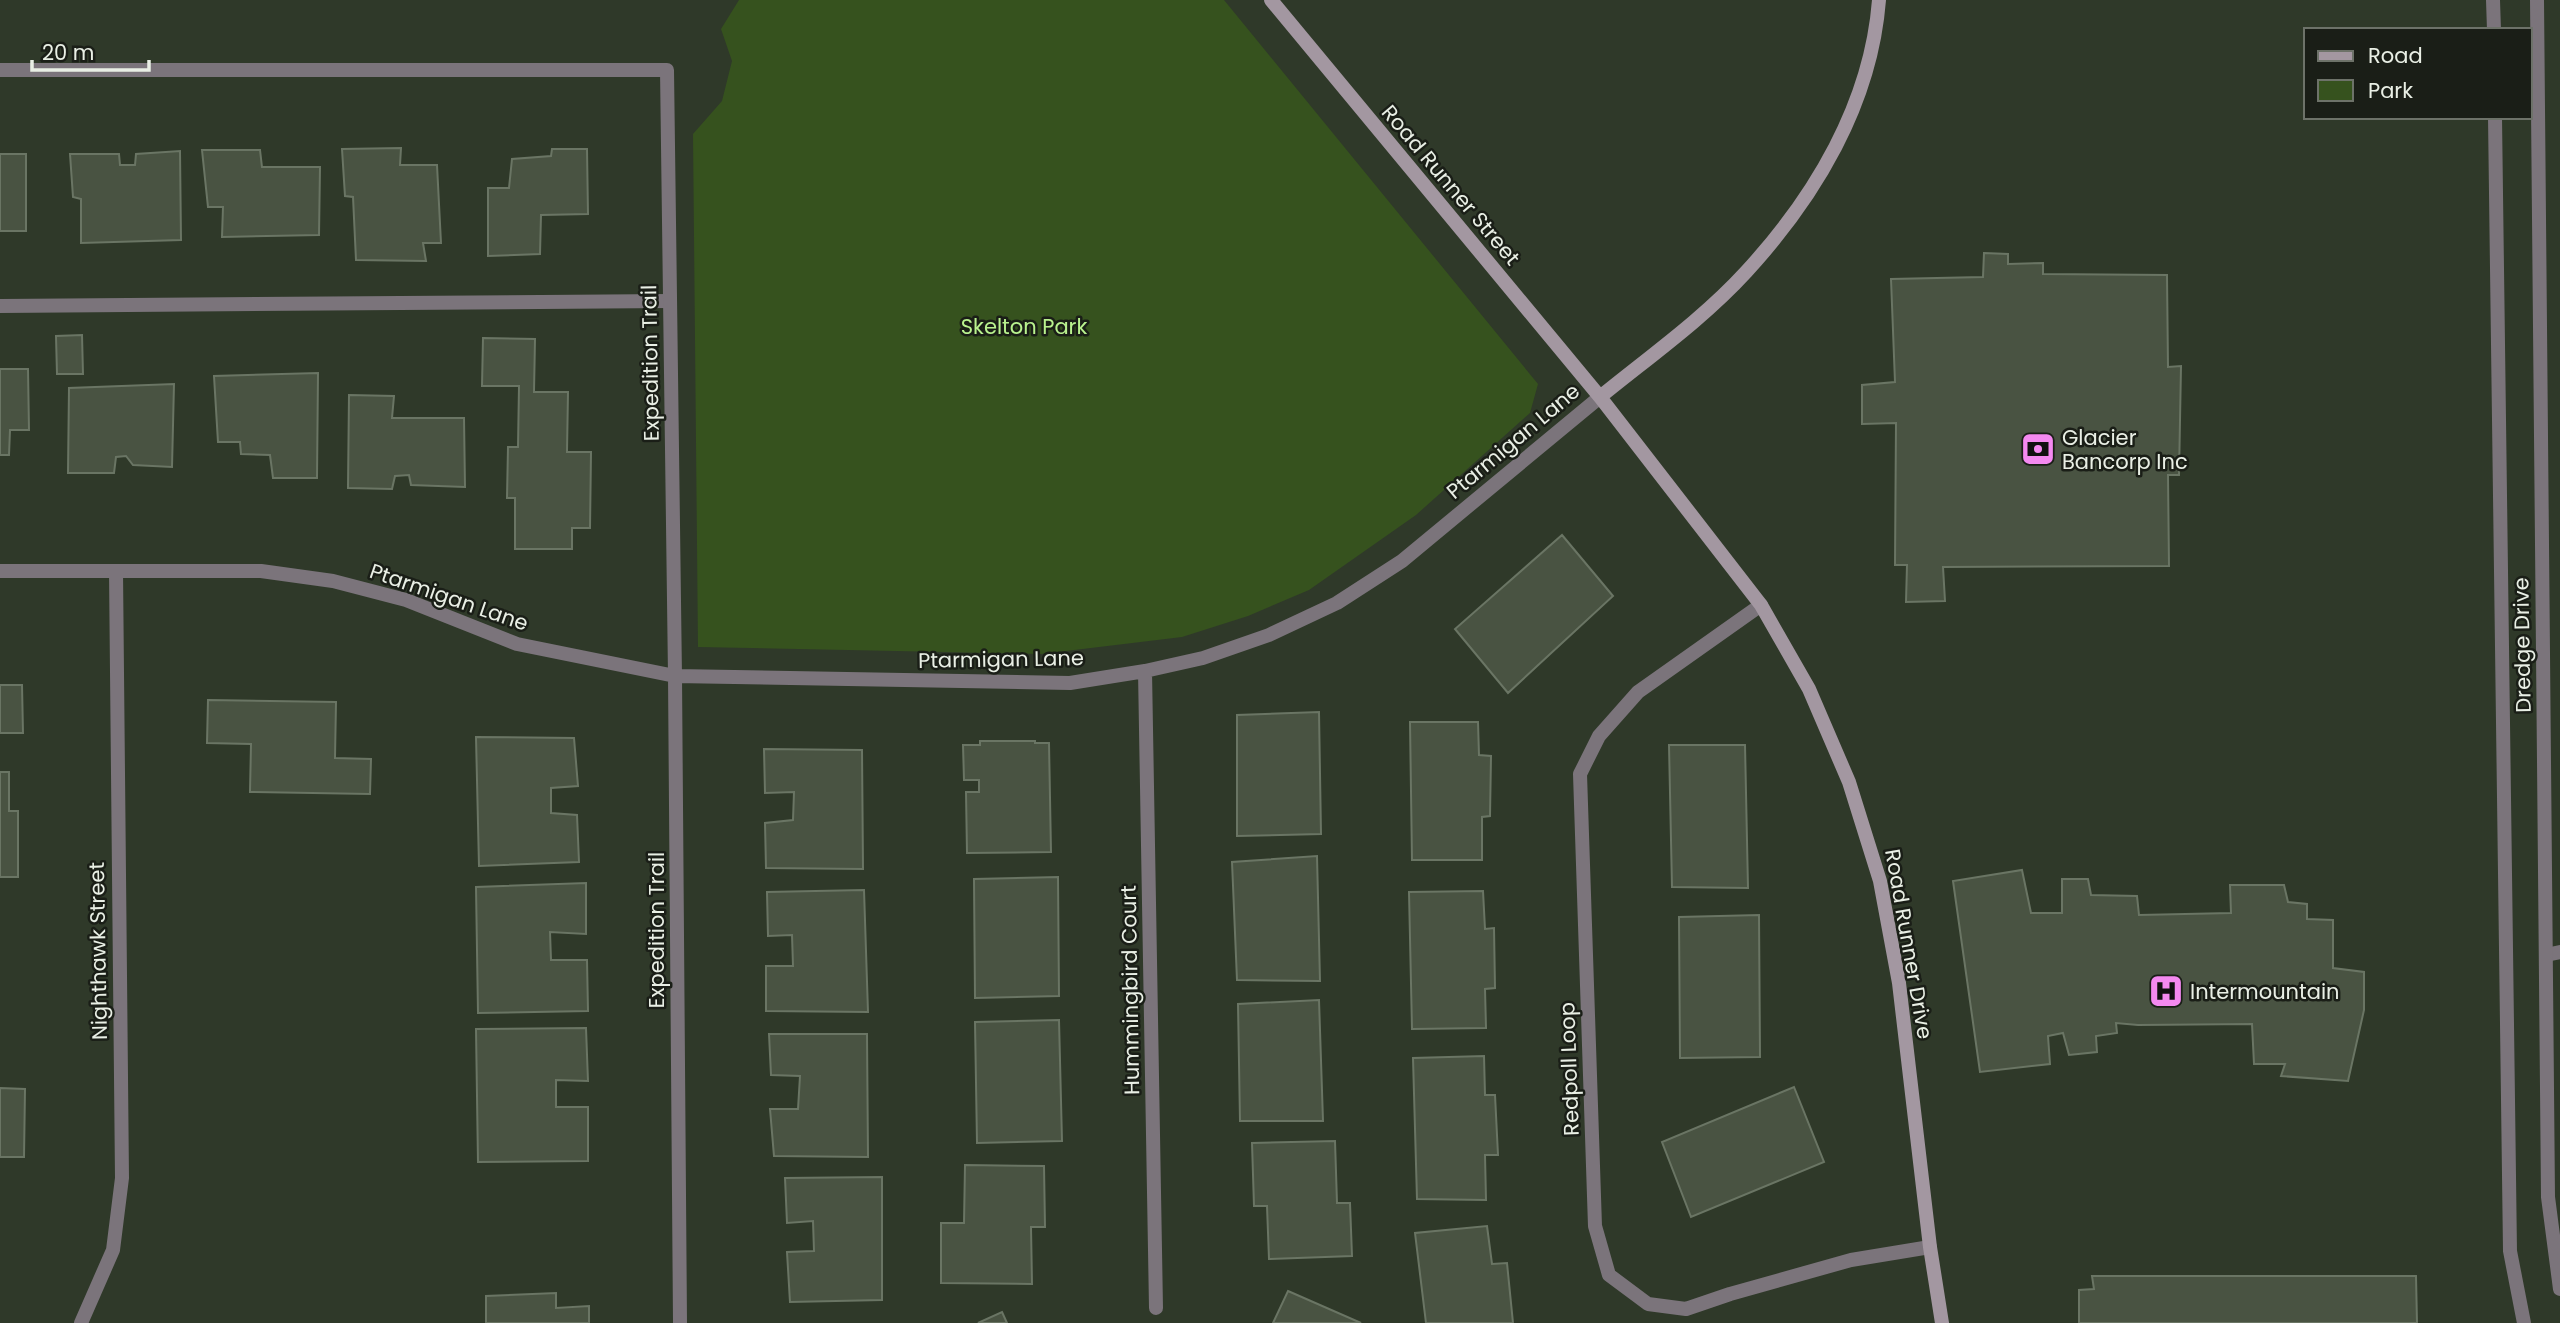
<svg xmlns="http://www.w3.org/2000/svg" width="2560" height="1323" font-family="Poppins,sans-serif">
	<style>
		.green { fill: #36521e }
		.building { fill: #495342; stroke: #6a7564; stroke-width: 2 }
		.lines { fill: none; stroke-linecap: round; stroke-linejoin: round }
		.lane { stroke: #7b747b; stroke-width: 14 }
		.street { stroke: #7b747b; stroke-width: 14 }
		.secondary { stroke: #a397a1; stroke-width: 14 }
		.labels { text-anchor: middle; dominant-baseline: central; stroke-width: 5; stroke-linejoin: round; paint-order: stroke }
		.street-label { font-size: 21px; fill: #e9efe5; stroke: #1a1e17 }
		.park-label { font-size: 21px; fill: #b9f28e; stroke: #1a1e17 }
		.poi-label { font-size: 21px; fill: #e9efe5; stroke: #1a1e17; text-anchor: start }
	</style>
	<rect width="100%" height="100%" fill="#2f3929"/>
	<!-- green -->
	<path class="green" d="M739,0H1224L1538,384L1530,413L1416,515L1309,590L1248,616L1182,637L1041,654L698,647L693,134L722,101L732,61L721,29Z"/>
	<!-- building -->
	<path class="building" d="M401,148L400,165H437L441,243H423L426,261L356,260L353,197L345,196L342,149Z
		M552,149H587L588,214L541,215L540,254L488,256V188H509L512,159L551,156Z
		M202,150H260L262,167H320L319,235L222,237L223,207H208Z
		M180,151L181,240L81,243V199L73,197L70,154H119L120,165H135L136,154Z
		M0,154H26V231H0Z
		M1984,253L2008,254V264L2043,263V274L2167,275L2168,367L2181,366L2179,475H2168L2169,566L1943,567L1945,601L1906,602L1907,565H1895L1896,423L1862,424V385L1895,382L1891,279L1983,277Z
		M82,335L83,374H57L56,336Z
		M483,338L535,339L534,392H568L567,452H591L590,528H572V549H515V498H507L508,447H518L519,386H482Z
		M0,369H28L29,430H10L9,455H0Z
		M318,373L317,478H273L270,455L241,454L240,442H218L214,376Z
		M174,384L172,467L133,465L126,456L116,457L114,473H68L69,388Z
		M349,395L394,396L392,418H464L465,487L411,485L409,475L395,476L392,489L348,488Z
		M1562,535L1613,596L1508,693L1455,629Z
		M0,685H22L23,733H0Z
		M208,700L336,702L335,758L371,759L370,794L250,792L251,744L207,743Z
		M1319,712L1321,834L1237,836V715Z
		M1410,722H1478L1479,755L1491,756L1490,816L1482,817V860H1412Z
		M476,737L574,738L578,786L551,788V813L577,815L579,862L479,866Z
		M980,741H1035V743H1049L1051,852L967,853L966,792H979V780H964L963,745H980Z
		M1669,745H1745L1748,888L1672,887Z
		M764,749L862,750L863,869L766,868L765,823L793,820L794,792L765,793Z
		M0,772H9V811H18V877H0Z
		M1317,856L1320,981L1237,980L1232,862Z
		M2022,870L2031,913H2062V879H2088L2091,895L2137,896L2139,915L2231,913L2230,885H2284L2288,902L2307,904V919L2333,920V968L2364,972V1010L2348,1081L2281,1076L2285,1064H2254L2252,1024L2138,1025L2116,1023L2117,1033L2096,1036L2097,1052L2069,1055L2063,1033L2048,1036L2050,1064L1980,1072L1953,881Z
		M1058,877L1059,996L975,998L974,879Z
		M586,883V934L550,932L551,960H587L588,1011L478,1013L476,887Z
		M864,890L868,1012L766,1011V966H793L792,935L768,936L767,892Z
		M1483,891L1485,929L1494,928L1495,988L1485,989L1486,1028L1412,1029L1409,892Z
		M1759,915L1760,1057L1680,1058L1679,917Z
		M1319,1000L1323,1121H1240L1238,1004Z
		M1059,1020L1062,1141L977,1143L975,1022Z
		M586,1028L588,1081L556,1080V1107H588V1161L478,1162L476,1029Z
		M769,1034H867L868,1157L774,1156L770,1109H798L800,1076L771,1075Z
		M1484,1056L1485,1095H1495L1498,1155H1485L1486,1200L1417,1199L1413,1058Z
		M1794,1087L1824,1162L1691,1217L1662,1142Z
		M0,1088L25,1089L24,1157H0Z
		M1335,1141L1337,1203H1350L1352,1256L1269,1259L1267,1206H1254L1252,1143Z
		M965,1165L1044,1166L1045,1227H1031L1032,1284L941,1283V1223H964Z
		M882,1177V1300L790,1302L787,1252L814,1251L813,1221L787,1223L785,1178Z
		M1487,1226L1492,1264L1507,1263L1513,1323H1426L1415,1233Z
		M2092,1276H2416L2417,1323H2079V1290L2094,1289Z
		M1288,1291L1361,1323H1273Z
		M556,1293V1308L589,1306V1323H486V1296Z
		M1002,1312L1007,1323H978Z"/>
	<g class="lines">
		<!-- lane -->
		<path class="lane" d="M0,306L670,301
			M2546,955L2560,952"/>
		<!-- street -->
		<path class="street" d="M2493,0L2494,30
			M2537,0L2548,1197L2560,1289
			M0,70H667L675,676L680,1323
			M2495,117L2510,1251L2524,1323
			M0,571H261L333,581L406,600L517,644L675,676L1070,683L1145,671L1203,658L1269,635L1337,603L1402,561L1600,397
			M1761,605L1638,692L1599,736L1580,774L1595,1226L1609,1275L1648,1304L1686,1309L1730,1294L1851,1260L1930,1247
			M1145,671L1156,1308
			M81,1323L113,1250L122,1178L116,571"/>
		<!-- secondary -->
		<path class="secondary" d="M1271,0L1600,397L1761,605L1809,689L1849,782L1880,881L1899,983L1930,1247L1942,1323
			M1600,397C1649,357 1703,319 1746,272C1815,197 1871,104 1879,0"/>
	</g>
	<!-- icons -->
	<defs>
		<g id="bank-square" transform="scale(1.75)"><rect x="-9" y="-9" width="18" height="18" rx="4" fill="#f489f0" stroke="#1a1e17"/><path d="M-6-4H6V4H-6ZM0-2.3a2.3 2.3 0 1 0 0 4.6a2.3 2.3 0 1 0 0-4.6Z" fill="#111"/></g>
		<g id="hospital-square" transform="scale(1.75)"><rect x="-9" y="-9" width="18" height="18" rx="4" fill="#f489f0" stroke="#1a1e17"/><path d="M-5-5h3v3.5h4V-5h3V5h-3V1.5h-4V5h-3Z" fill="#111"/></g>
	</defs>
	<g fill-rule="evenodd">
		<use href="#bank-square" x="2038" y="449"/>
		<use href="#hospital-square" x="2166" y="991"/>
	</g>
	<g class="labels">
		<!-- street labels -->
		<g class="street-label">
			<text transform="translate(1451 185) rotate(50)">Road Runner Street</text>
			<text transform="translate(650 363) rotate(-91)">Expedition Trail</text>
			<text transform="translate(1513 441) rotate(-40)">Ptarmigan Lane</text>
			<text transform="translate(449 597) rotate(19)">Ptarmigan Lane</text>
			<text transform="translate(2522 645) rotate(-91)">Dredge Drive</text>
			<text transform="translate(1001 659) rotate(-1)">Ptarmigan Lane</text>
			<text transform="translate(656 930) rotate(-90)">Expedition Trail</text>
			<text transform="translate(1909 944) rotate(80)">Road Runner Drive</text>
			<text transform="translate(98 951) rotate(-91)">Nighthawk Street</text>
			<text transform="translate(1130 990) rotate(-91)">Hummingbird Court</text>
			<text transform="translate(1569 1069) rotate(-92)">Redpoll Loop</text>
		</g>
		<!-- park labels -->
		<g class="park-label">
			<text x="1024" y="326">Skelton Park</text>
		</g>
		<!-- poi labels -->
		<g class="poi-label">
			<text x="2062" y="437">Glacier<tspan x="2062" dy="24">Bancorp Inc</tspan></text>
			<text x="2190" y="991">Intermountain</text>
		</g>
	</g>
	<!-- legend -->
	<rect x="2304" y="28" width="228" height="91" fill="#1a1e17" stroke="#6d7269" stroke-width="2"/>
	<rect x="2318" y="51" width="35" height="10" fill="#a397a1" stroke="#6d7269" stroke-width="2"/>
	<text x="2368" y="63" font-size="21" fill="#e9efe5">Road</text>
	<rect x="2318" y="80" width="35" height="21" fill="#36521e" stroke="#6d7269" stroke-width="2"/>
	<text x="2368" y="98" font-size="21" fill="#e9efe5">Park</text>
	<!-- scale -->
	<path d="M32 60v10h117v-10" fill="none" stroke="#e9efe5" stroke-width="3.5"/>
	<text x="42" y="60" font-size="21" fill="#e9efe5" stroke="#1a1e17" stroke-width="5" paint-order="stroke">20 m</text>
</svg>
